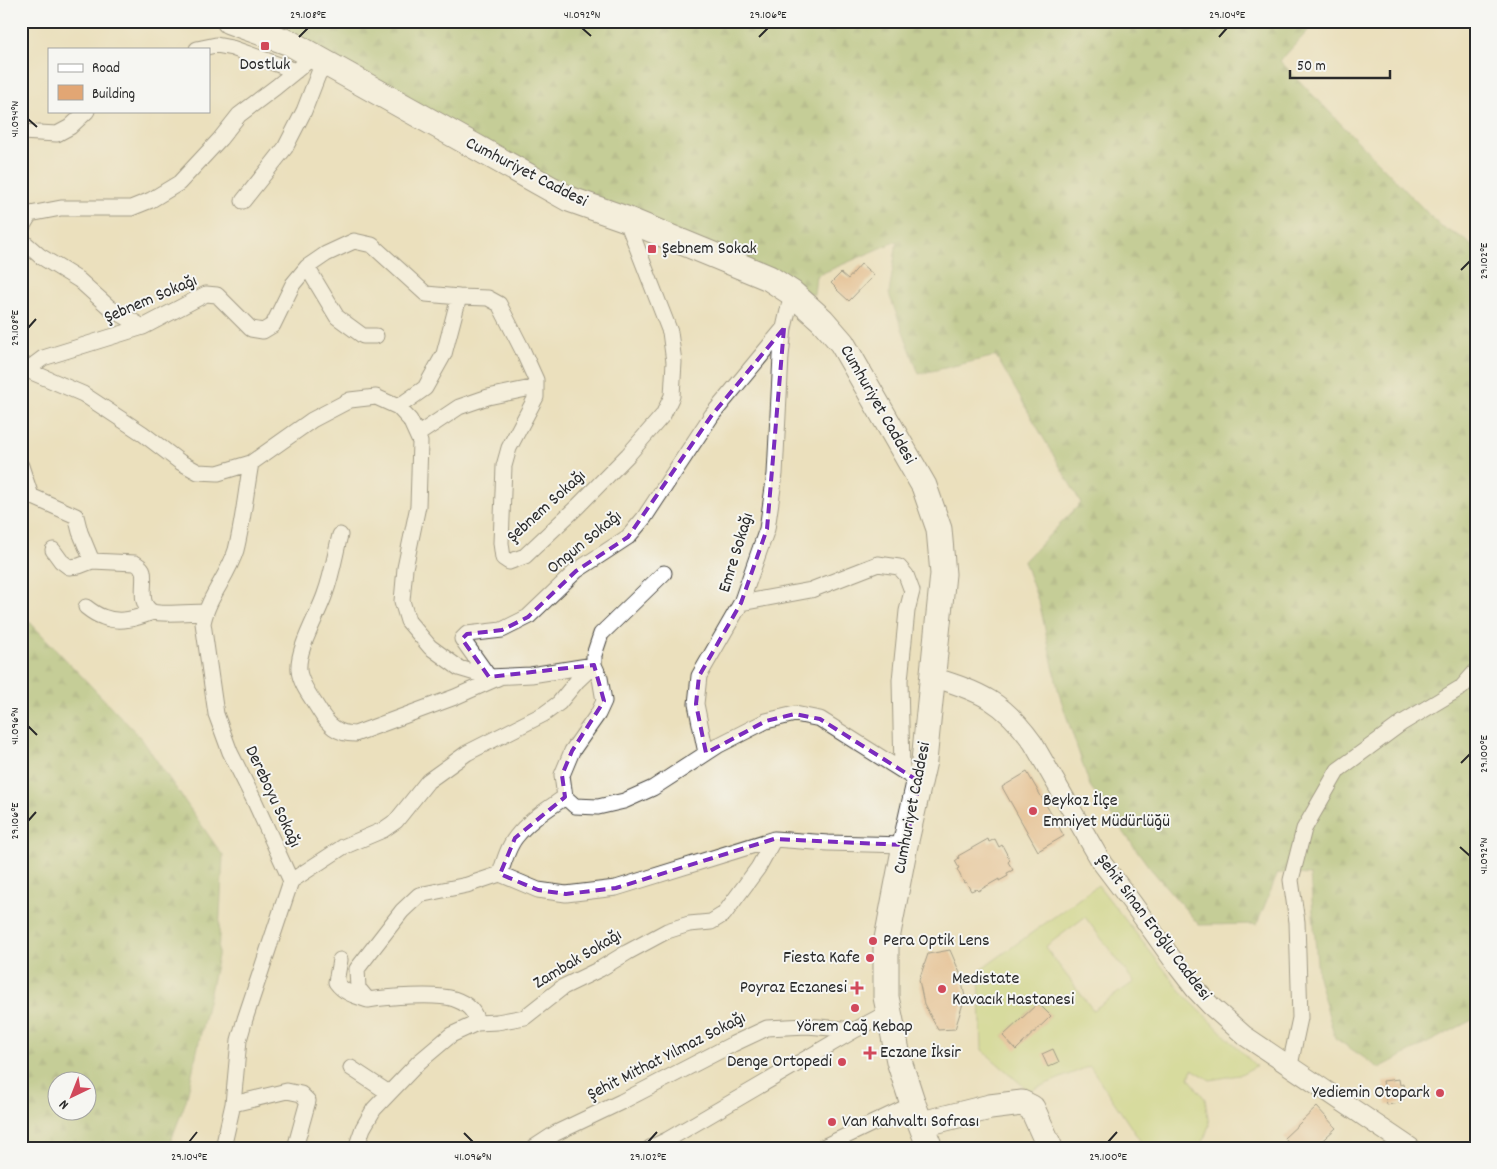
<svg xmlns="http://www.w3.org/2000/svg" width="1497" height="1169" font-family="Dekko,sans-serif">
	<style>
		.grass { fill: #bfd478; stroke: #758052; fill-rule: evenodd }
		.forest { fill: url(#forest-firs); stroke: #61704a; fill-rule: evenodd }
		.building { fill: #e2a674 }
		.lines { fill: none; stroke-linecap: round; stroke-linejoin: round }
		.minor-casing { stroke: #484641; stroke-width: 17 }
		.tertiary-casing { stroke: #484641; stroke-width: 21 }
		.primary-casing { stroke: #484641; stroke-width: 27 }
		.minor { stroke: #fff; stroke-width: 15 }
		.tertiary { stroke: #fff; stroke-width: 19 }
		.primary { stroke: #fff; stroke-width: 25 }
		.marked { fill: none; stroke: #7b2cbf; stroke-width: 4; stroke-dasharray: 10 6; stroke-linejoin: round }
		.ticks { fill: none; stroke: #2b2b2b; stroke-width: 2 }
		.poi-dot { fill: #d1495b; stroke: #f6f6f2; stroke-width: 2 }
		.labels { text-anchor: middle; dominant-baseline: central; stroke-width: 4; stroke-linejoin: round; paint-order: stroke }
		.poi-label { font-size: 18px; fill: #2b2b2b; stroke: #f6f6f2; text-anchor: start }
		.street-label { font-size: 18px; fill: #2b2b2b; stroke: #f6f6f2 }
		.neatline { fill: none; stroke: #2b2b2b; stroke-width: 2 }
		.ticks-label { font-size: 12px; text-anchor: middle; fill: #2b2b2b }
	</style>
	<defs>
		<pattern id="forest-firs" width="22" height="20" patternUnits="userSpaceOnUse" patternTransform="scale(1.25)"><rect width="22" height="20" fill="#97b668"/><path d="M5 1l3.5 6h-7zM16 11l3.5 6h-7z" fill="#7b9456"/></pattern>
	</defs>
	<rect width="100%" height="100%" fill="#f6f6f2"/>
	<filter id="ink" filterUnits="userSpaceOnUse"><feTurbulence type="fractalNoise" baseFrequency=".02" numOctaves="2"/><feDisplacementMap in="SourceGraphic" scale="10" xChannelSelector="R" yChannelSelector="G"/><feConvolveMatrix kernelMatrix="1 2 1 2 8 2 1 2 1" color-interpolation-filters="sRGB"/></filter>
	<filter id="wash" filterUnits="userSpaceOnUse"><feTurbulence type="fractalNoise" baseFrequency=".0096" numOctaves="4" result="noise"/><feDisplacementMap in="SourceGraphic" scale="20" xChannelSelector="R" yChannelSelector="G"/><feGaussianBlur stdDeviation="1.12" result="paint"/><feColorMatrix in="noise" values="0 0 0 0 0 0 0 0 0 0 0 0 0 0 0 0 0 1.4 0 .05"/><feComposite in="paint" operator="in"/></filter>
	<g filter="url(#wash)">
		<rect width="100%" height="100%" fill="#ebe0bd"/>
		<!-- grass -->
		<path class="grass" d="M1098,885L1185,996L1256,1066L1239,1075L1210,1080L1192,1069L1189,1078L1205,1099L1209,1125L1201,1148H1145L1090,1066L1029,1091L982,1050L979,971ZM1085,917L1134,982L1093,1010L1045,947ZM1038,1003L1051,1016L1016,1049L1003,1036Z"/>
		<!-- forest -->
		<path class="forest" d="M248,21H1317L1280,61L1441,227L1465,239L1476,250V1018L1379,1068L1335,1038L1318,977L1310,875L1278,873L1257,924L1199,925L1149,867L1090,786L1059,694L1040,606L1024,561L1081,503L996,356L919,374L889,294L897,241L816,276L814,295L671,231L565,191Z
			M21,613L141,738L223,856L218,956L186,1101L168,1148H21ZM58,1082H88V1112H58Z"/>
		<g id="blocks">
			<!-- building -->
			<path class="building" d="M861,264L874,275L849,301L837,290H838L831,283L841,273L848,279Z
				M1027,772L1064,836L1038,851L1002,787Z
				M988,839L989,842L995,839L999,847L1002,845L1010,860L1008,862L1013,870L1007,873L1008,876L999,881V879L978,891L976,889L971,891L966,882L964,883L957,869L959,868L955,861L959,858L958,856Z
				M950,950L960,973L965,997L955,1029L938,1030L924,1004L919,980L928,954Z
				M1038,1003L1051,1016L1016,1050L1003,1036Z
				M1053,1049L1059,1062L1048,1067L1042,1054Z
				M1399,1079L1400,1085L1404,1084L1406,1096L1400,1103L1387,1105L1383,1081Z
				M1317,1107L1336,1128L1314,1148H1293L1284,1138Z"/>
		</g>
	</g>
	<g filter="url(#ink)">
		<use href="#blocks" fill-opacity="0" stroke="#484641" stroke-width="1"/>
		<g class="lines">
			<!-- minor casing -->
			<g class="minor-casing">
				<path id="minor" d="M197,49L216,45L232,48L296,71
					M21,132L57,134L70,127L87,111
					M243,201L285,148L304,111L323,62
					M21,229L30,214L61,208H131L151,200L179,183L220,139L239,115L276,87L313,57
					M21,233L23,241L40,256L79,280L110,308L143,327
					M307,267L337,317L363,336H376
					M21,370H27L83,394L142,433L180,462L198,472L218,473L251,463L312,420L350,400L376,397L398,407L410,420L420,442L418,506L405,568L402,601L408,621L430,647L459,668L489,677L531,675L594,665
					M27,370L43,358L143,327L206,294L217,295L251,329L263,331L273,325L293,284L307,267L326,254L354,241L372,245L426,294L459,297L488,298L499,304L522,349L536,380V397L509,448L504,466L501,543L503,558L509,562L525,556L578,506L628,455L663,415L672,396L674,362L670,332L626,219
					M398,407L425,388L444,354L459,297
					M417,435L459,407L488,397L536,387
					M21,466L31,496L76,516L80,532L92,561
					M340,535C335,555 332,575 325,594C318,615 297,649 299,670C300,684 312,698 319,710C328,725 337,734 355,734L455,697L500,677
					M53,550L61,561L69,567L79,566L92,561L135,563C138,565 142,567 143,571C146,583 137,605 153,612C161,615 194,612 205,612
					M664,573L601,634L594,655V665L600,678L604,701L598,714L572,751L562,775L565,797L575,806L598,807L624,801L653,788L719,745L766,721L795,714L820,719L920,782
					M741,603L811,590L878,564L899,567L906,575L912,591L907,611L900,680L902,770
					M86,607C91,611 97,615 103,617C120,624 137,618 153,612
					M489,677L462,639L467,634L502,630L528,617L576,571L628,537L644,518L712,415L784,328
					M706,753L696,704L699,676L741,603L767,529L775,474L781,356L784,328L792,293
					M500,874L538,890L566,894L616,888L774,839L828,843L905,845
					M291,881L343,847L383,830L396,821L428,781L467,753L544,714L559,703L577,681L594,665
					M340,960L336,982C344,993 355,996 368,1000
					M477,1023C475,1010 466,1003 454,999C437,993 386,997 368,1000L358,988L357,969L402,911L419,895L467,885L500,874C504,861 508,847 516,837C529,820 548,809 565,797
					M1290,1065L1300,1018L1297,922L1291,880L1304,829L1338,770L1402,723L1462,687L1476,671
					M351,1068L389,1093
					M233,1104L287,1091L301,1094L308,1101L295,1148
					M223,1148L233,1104L239,1040L245,1019L291,881L254,800L230,752L216,714L203,623C208,597 228,576 236,550C243,522 246,491 251,463
					M356,1148L363,1128L374,1109L419,1062L451,1035L477,1023L497,1022L525,1017L563,987L600,969L628,952L667,931L689,924L711,922L724,914L758,868L774,839
					M533,1148L556,1133L621,1102L733,1044L767,1028L807,1026L855,1030
					M650,1148L667,1140L855,1030L889,1012
					M821,1148L913,1104"/>
			</g>
			<!-- tertiary casing -->
			<g class="tertiary-casing">
				<path id="tertiary" d="M933,677C981,692 1003,701 1033,743L1102,863L1133,904L1178,967L1195,989L1211,1006L1245,1036L1411,1148"/>
			</g>
			<!-- primary casing -->
			<g class="primary-casing">
				<path id="primary" d="M229,21L290,43L569,199L626,219L769,278L792,293L822,320L842,343L924,486L939,529L943,574L924,761L905,845L886,944V997L899,1061L913,1104L930,1148
					M922,1124L990,1107L1022,1103L1032,1108L1050,1148"/>
			</g>
			<!-- minor -->
			<use href="#minor" class="minor"/>
			<!-- tertiary -->
			<use href="#tertiary" class="tertiary"/>
			<!-- primary -->
			<use href="#primary" class="primary"/>
		</g>
	</g>
	<!-- marked area -->
	<path d="M0 0H1497V1169H0ZM784,328L767,529L741,603L699,676L696,704L706,753L766,721L795,714L820,719L920,782L905,845L774,839L616,888L566,894L538,890L500,874L515,838L565,797L562,775L572,751L604,701L594,665L489,677L462,639L467,634L502,630L528,617L576,571L628,537L712,415Z" fill="#ebe0bd" fill-opacity=".55" fill-rule="evenodd"/>
	<path class="marked" d="M784,328L767,529L741,603L699,676L696,704L706,753L766,721L795,714L820,719L920,782L905,845L774,839L616,888L566,894L538,890L500,874L515,838L565,797L562,775L572,751L604,701L594,665L489,677L462,639L467,634L502,630L528,617L576,571L628,537L712,415Z"/>
	<!-- ticks -->
	<path class="ticks" d="M582,28L591,36M299,37L308,28M759,37L768,28M1219,37L1227,28M28,119L37,127M1461,270L1470,261M28,328L36,319M28,726L37,735M1461,763L1470,754M28,821L36,812M1460,847L1470,856M464,1133L473,1142M189,1142L197,1132M648,1142L657,1132M1108,1142L1117,1132"/>
	<!-- markers -->
	<g class="poi-dot">
		<rect x="260" y="41" width="10" height="10" rx="2.5"/>
		<rect x="647" y="244" width="10" height="10" rx="2.5"/>
		<circle cx="1033" cy="811" r="5"/>
		<circle cx="873" cy="941" r="5"/>
		<circle cx="870" cy="958" r="5"/>
		<path d="M854.5 980.5h5v5h5v5h-5v5h-5v-5h-5v-5h5z"/>
		<circle cx="942" cy="989" r="5"/>
		<circle cx="855" cy="1008" r="5"/>
		<path d="M867.5 1045.5h5v5h5v5h-5v5h-5v-5h-5v-5h5z"/>
		<circle cx="842" cy="1062" r="5"/>
		<circle cx="1440" cy="1093" r="5"/>
		<circle cx="832" cy="1122" r="5"/>
	</g>
	<g class="labels">
		<!-- poi labels -->
		<g class="poi-label">
			<text x="265" y="65" text-anchor="middle">Dostluk</text>
			<text x="662" y="249">Şebnem Sokak</text>
			<text x="1043" y="801">Beykoz İlçe<tspan x="1043" dy="21">Emniyet Müdürlüğü</tspan></text>
			<text x="883" y="941">Pera Optik Lens</text>
			<text x="860" y="958" text-anchor="end">Fiesta Kafe</text>
			<text x="952" y="979">Medistate<tspan x="952" dy="21">Kavacık Hastanesi</tspan></text>
			<text x="847" y="988" text-anchor="end">Poyraz Eczanesi</text>
			<text x="855" y="1027" text-anchor="middle">Yörem Cağ Kebap</text>
			<text x="880" y="1053">Eczane İksir</text>
			<text x="832" y="1062" text-anchor="end">Denge Ortopedi</text>
			<text x="1430" y="1093" text-anchor="end">Yediemin Otopark</text>
			<text x="842" y="1122">Van Kahvaltı Sofrası</text>
		</g>
		<!-- street labels -->
		<g class="street-label">
			<text transform="translate(526 173) rotate(27)">Cumhuriyet Caddesi</text>
			<text transform="translate(151 300) rotate(-23)">Şebnem Sokağı</text>
			<text transform="translate(877 405) rotate(60)">Cumhuriyet Caddesi</text>
			<text transform="translate(547 507) rotate(-42)">Şebnem Sokağı</text>
			<text transform="translate(585 543) rotate(-39)">Ongun Sokağı</text>
			<text transform="translate(737 553) rotate(-73)">Emre Sokağı</text>
			<text transform="translate(272 797) rotate(65)">Dereboyu Sokağı</text>
			<text transform="translate(913 808) rotate(-79)">Cumhuriyet Caddesi</text>
			<text transform="translate(1153 928) rotate(53)">Şehit Sinan Eroğlu Caddesi</text>
			<text transform="translate(578 960) rotate(-31)">Zambak Sokağı</text>
			<text transform="translate(667 1057) rotate(-27)">Şehit Mithat Yılmaz Sokağı</text>
		</g>
	</g>
	<!-- margin -->
	<rect width="1497" height="1169" fill="none" stroke="#f6f6f2" stroke-width="55"/>
	<!-- legend -->
	<rect x="48" y="48" width="162" height="65" fill="#f6f6f2" stroke="#a5a5a2"/>
	<rect x="58" y="64" width="25" height="8" fill="#ffffff" stroke="#a5a5a2"/>
	<text x="92" y="72" font-size="15" fill="#2b2b2b">Road</text>
	<rect x="58" y="85" width="25" height="15" fill="#e2a674" stroke="#a5a5a2"/>
	<text x="92" y="98" font-size="15" fill="#2b2b2b">Building</text>
	<!-- north arrow -->
	<g transform="translate(72 1096) rotate(223)"><circle r="24" fill="#f6f6f2" stroke="#a5a5a2"/>
	<path d="M0-4L9 19L0 12L-9 19Z" fill="#d1495b"/>
	<text y="-8" font-size="14" font-weight="bold" text-anchor="middle" fill="#2b2b2b">N</text>
	</g>
	<!-- scale -->
	<path d="M1290 70v8h100v-8" fill="none" stroke="#2b2b2b" stroke-width="2.5"/>
	<text x="1297" y="70" font-size="15" fill="#2b2b2b" stroke="#f6f6f2" stroke-width="4" paint-order="stroke">50 m</text>
	<rect x="28" y="28" width="1442" height="1114" class="neatline"/>
	<g class="ticks-label">
		<text x="308" y="18">29.108°E</text>
		<text x="582" y="18">41.092°N</text>
		<text x="768" y="18">29.106°E</text>
		<text x="1227" y="18">29.104°E</text>
		<text transform="translate(14 119) rotate(-90)" y="4">41.094°N</text>
		<text transform="translate(1483 261) rotate(-90)" y="4">29.102°E</text>
		<text transform="translate(14 328) rotate(-90)" y="4">29.108°E</text>
		<text transform="translate(14 726) rotate(-90)" y="4">41.096°N</text>
		<text transform="translate(1483 754) rotate(-90)" y="4">29.100°E</text>
		<text transform="translate(14 821) rotate(-90)" y="4">29.106°E</text>
		<text transform="translate(1483 856) rotate(-90)" y="4">41.092°N</text>
		<text x="189" y="1160">29.104°E</text>
		<text x="473" y="1160">41.096°N</text>
		<text x="648" y="1160">29.102°E</text>
		<text x="1108" y="1160">29.100°E</text>
	</g>
</svg>
